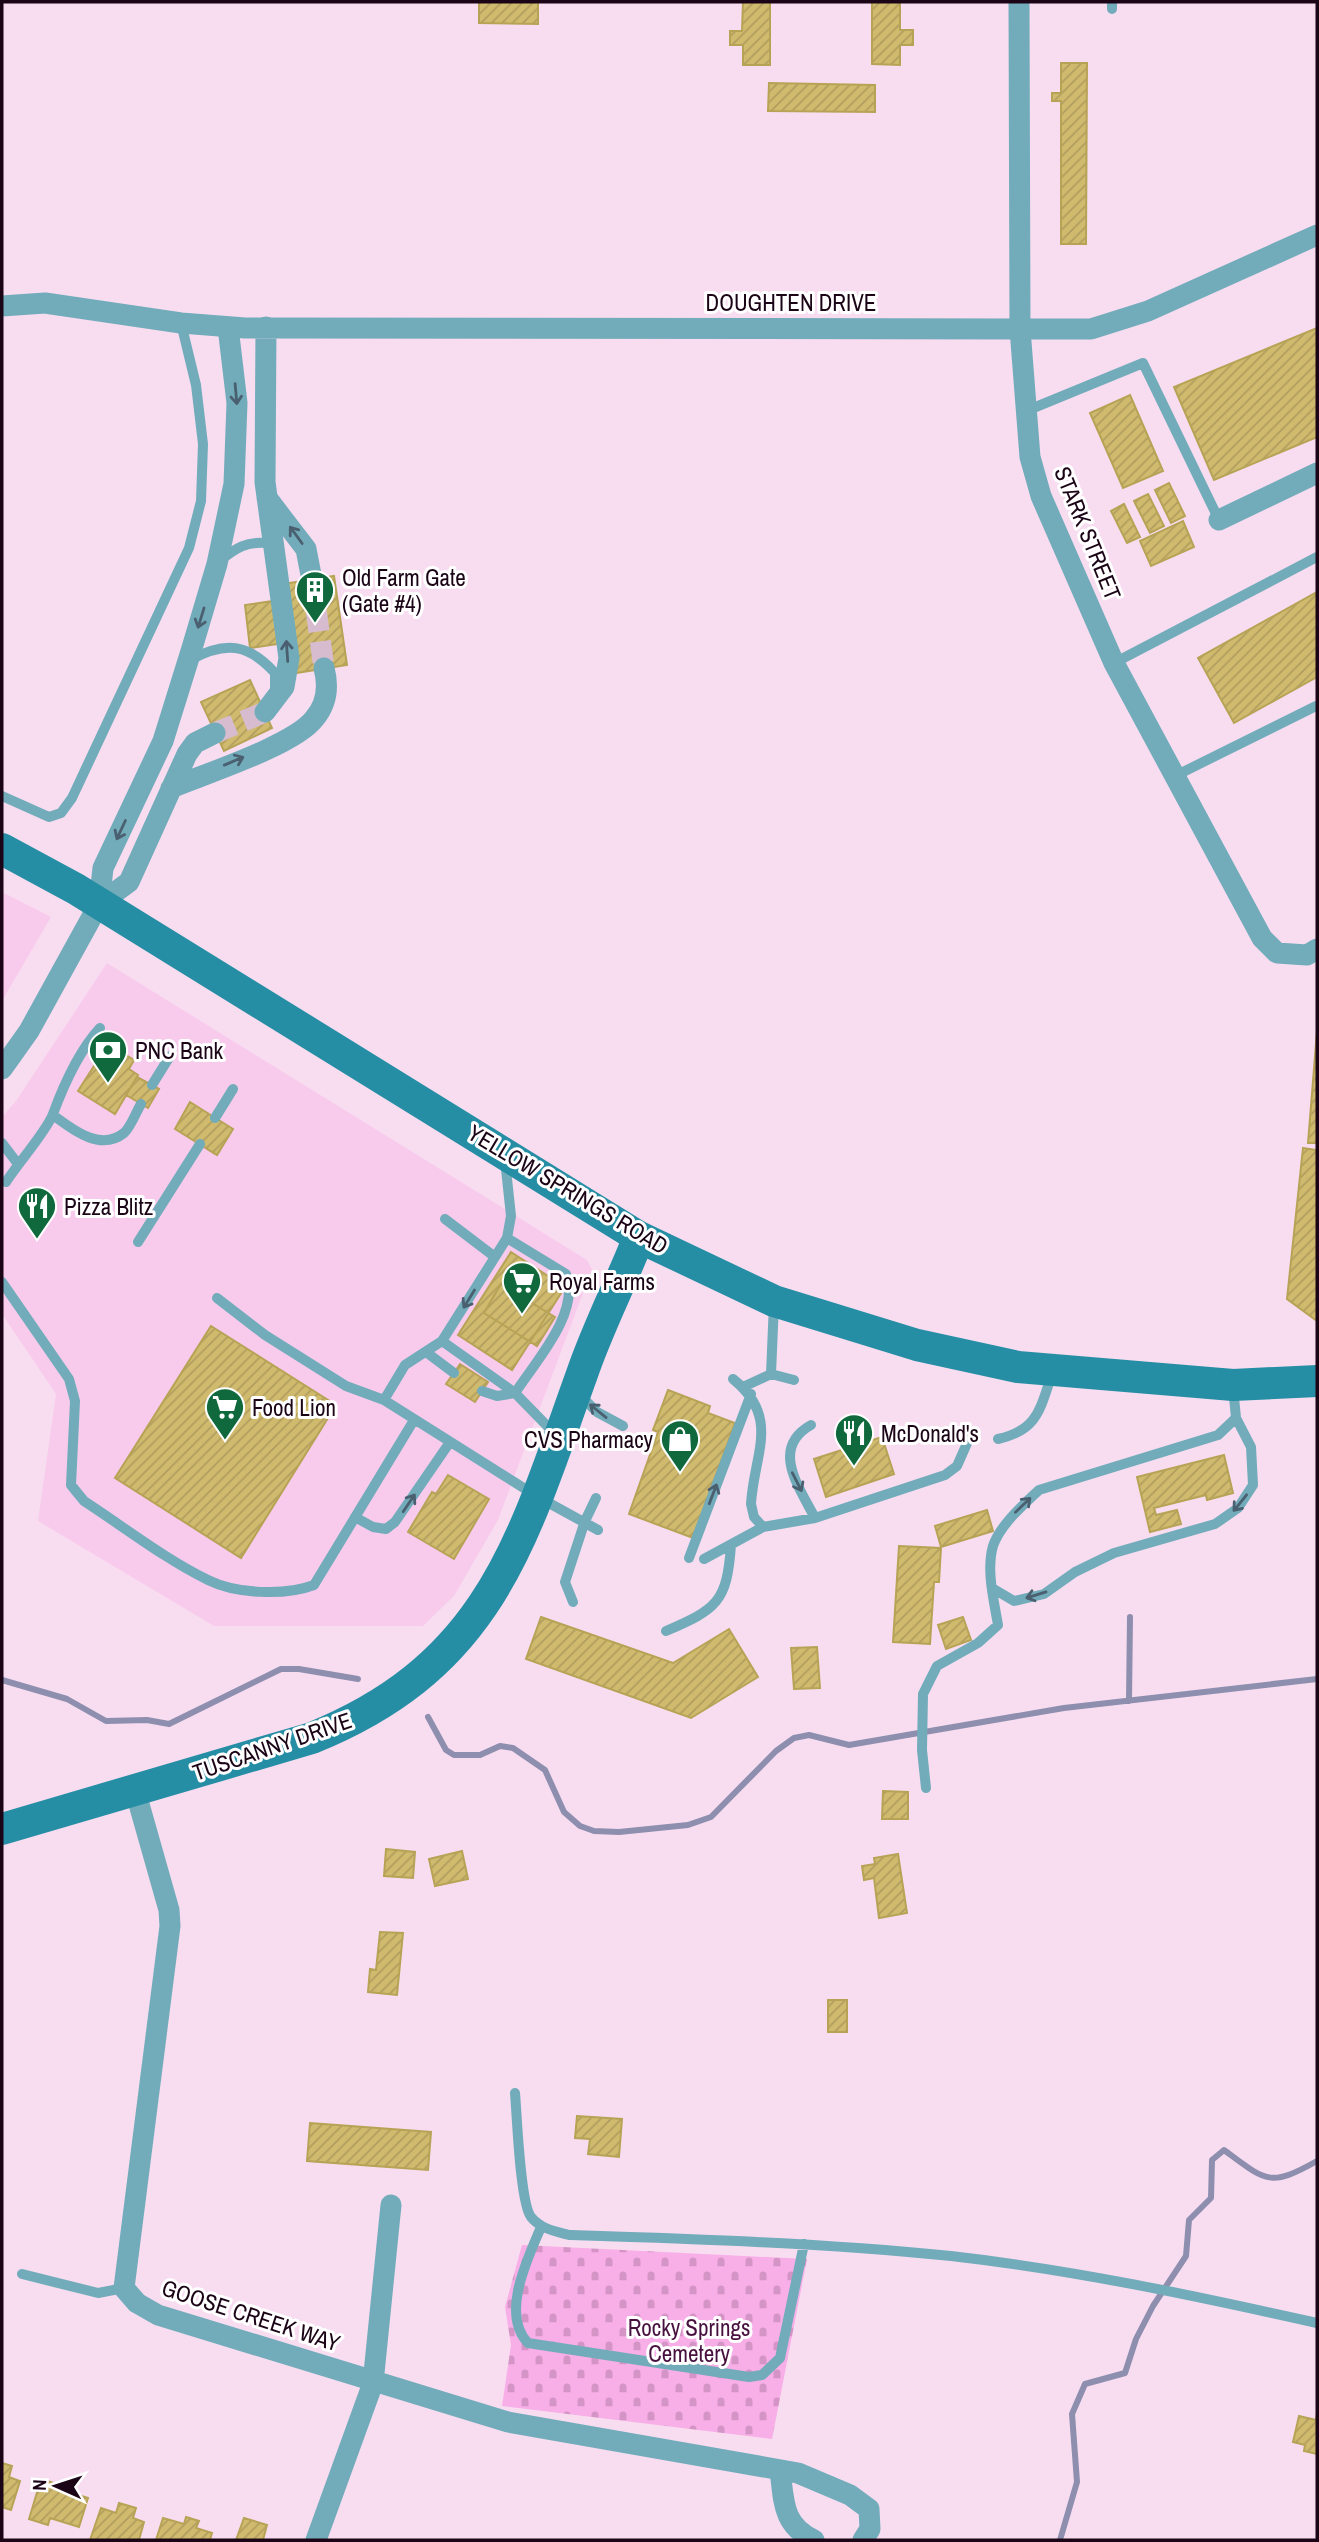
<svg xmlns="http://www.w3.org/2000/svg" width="1319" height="2542" font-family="'Archivo Narrow',sans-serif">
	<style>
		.built { fill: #f8cbed }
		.cemetery { fill: url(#cemetery-stones) }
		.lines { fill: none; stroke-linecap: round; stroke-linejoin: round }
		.stream { stroke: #8e8eaf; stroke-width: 6 }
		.building { fill: url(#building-hatch); stroke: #b7a356; stroke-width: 2 }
		.street-tunnel { stroke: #d7bcd0; stroke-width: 21; stroke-dasharray: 21 10; stroke-linecap: butt }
		.lane { stroke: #72acba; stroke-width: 10 }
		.street { stroke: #72acba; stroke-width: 21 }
		.secondary { stroke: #268ea4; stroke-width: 32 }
		.oneway { stroke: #4a6070 }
		.labels { text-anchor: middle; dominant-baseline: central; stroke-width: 6; stroke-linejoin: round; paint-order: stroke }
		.street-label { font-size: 23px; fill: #1a0416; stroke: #fff }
		.poi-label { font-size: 23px; fill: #1a0416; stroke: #fff; text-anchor: start }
		.park-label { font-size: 23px; fill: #48103f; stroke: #fff }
	</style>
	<defs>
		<pattern id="cemetery-stones" width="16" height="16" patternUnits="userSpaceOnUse" patternTransform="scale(1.75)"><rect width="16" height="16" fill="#f8aee7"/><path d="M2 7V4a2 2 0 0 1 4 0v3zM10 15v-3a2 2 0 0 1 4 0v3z" fill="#d494c5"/></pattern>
		<pattern id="building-hatch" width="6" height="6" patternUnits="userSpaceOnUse" patternTransform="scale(1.75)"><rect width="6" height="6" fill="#cfba6d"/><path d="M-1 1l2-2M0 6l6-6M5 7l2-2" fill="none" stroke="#b19e5e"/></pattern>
	</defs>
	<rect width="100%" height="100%" fill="#f8ddf1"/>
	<!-- built -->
	<path class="built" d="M2,892L51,917L2,1001Z
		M107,963L587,1260L592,1269L498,1520L454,1596L423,1626H214L38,1521L56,1394L2,1314V1117L16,1101Z"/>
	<!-- cemetery -->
	<path class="cemetery" d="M522,2245L807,2259L772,2439L502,2406L511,2345L505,2307Z"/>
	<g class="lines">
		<!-- stream -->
		<path class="stream" d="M2,1680L67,1699L106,1721L147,1720L169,1724L281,1669H299L358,1679
			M1129,1701L1130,1617
			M428,1717L446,1750L454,1755H480L500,1746L513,1748L545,1770L564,1812L580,1826L594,1831L619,1832L688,1825L711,1817L776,1751L794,1738L809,1735L849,1745L1064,1708L1317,1679
			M1060,2540L1077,2482L1072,2414L1085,2384L1125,2373L1136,2339L1153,2306L1186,2256L1189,2220L1211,2198L1212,2160L1224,2150C1266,2181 1269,2188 1317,2161"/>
	</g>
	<!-- building -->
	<path class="building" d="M479,2H538V24L479,23Z
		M743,2H770V65H743V45H730V31H742Z
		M872,2H900V30H913V45H900V65L872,64Z
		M1061,63H1087L1086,244H1061V101H1052V93H1061Z
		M769,83L875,85V112L768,111Z
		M1317,328V437L1214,480L1174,387Z
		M1130,395L1163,471L1123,488L1090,413Z
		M1169,483L1185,516L1171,523L1155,490Z
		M1148,494L1164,526L1150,533L1134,501Z
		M1124,504L1140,537L1127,543L1111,511Z
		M1183,521L1194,547L1151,566L1140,541Z
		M334,576L347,665L296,673L283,584Z
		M1317,592V677L1234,723L1198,658Z
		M273,601L278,644L250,648L245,605Z
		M250,680L272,728L224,751L201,702Z
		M1317,1031V1143H1308Z
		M103,1052L116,1061L121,1052L134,1060L129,1069L138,1075L115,1114L78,1091Z
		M137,1077L159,1089L148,1108L126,1095Z
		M190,1102L233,1129L217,1155L175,1129Z
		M1303,1148L1317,1150V1321L1287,1299Z
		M511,1252L565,1287L512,1370L458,1335Z
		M501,1284L555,1317L537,1346L484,1313Z
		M211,1326L336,1405L241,1558L115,1478Z
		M460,1364L488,1382L475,1402L446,1384Z
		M668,1390L710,1406L708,1413L735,1423L693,1538L629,1514L658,1432L653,1430Z
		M882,1437L894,1474L826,1497L814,1459Z
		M1224,1455L1233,1493L1207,1500L1206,1495L1154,1508L1156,1515L1177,1510L1181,1524L1150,1532L1137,1477Z
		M448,1475L489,1499L454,1559L408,1532L432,1492L436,1494Z
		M987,1510L993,1531L941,1547L935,1526Z
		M899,1546L941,1548L939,1582H934L930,1644L893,1642Z
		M541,1617L673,1663L729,1629L758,1677L691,1718L526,1659Z
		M963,1617L971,1640L946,1649L938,1625Z
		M817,1647L820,1688L794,1689L791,1648Z
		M883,1791L908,1792V1819H882Z
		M386,1849L415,1852L413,1878L384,1876Z
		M462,1851L468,1879L435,1886L429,1859Z
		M898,1854L907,1913L879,1918L874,1878L864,1880L862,1866L875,1864L874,1858Z
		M380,1932L403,1933L397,1995L368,1992L370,1969L376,1970Z
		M828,2000H847V2032H828Z
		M577,2116L622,2119L619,2157L588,2154L590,2139L575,2138Z
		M310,2123L431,2132L428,2170L307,2161Z
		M1317,2414V2454L1304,2451L1305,2445L1293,2442L1299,2416L1316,2420Z
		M2,2463L12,2466L9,2477L20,2481L11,2510L2,2507Z
		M41,2479L60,2485L59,2489L88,2498L79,2527L50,2518L48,2525L29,2519Z
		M119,2503L136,2508L133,2518L144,2522L139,2540H90L101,2508L116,2513Z
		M186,2517L199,2521L196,2528L212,2533L210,2540H156L163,2518L184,2524Z
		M244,2518L267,2525L263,2540H236Z"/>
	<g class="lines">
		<!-- street-tunnel -->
		<path class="street-tunnel" d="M312,580L324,668
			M215,733L265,712"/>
		<!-- lane -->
		<path class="lane" d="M1112,2V9
			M1026,411L1143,363L1219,520
			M220,561C235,548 247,541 268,543L272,548
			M190,660C225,641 248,643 275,673V689
			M1114,663L1317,557
			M1175,776L1316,706
			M2,796L49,817L61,813L72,798L189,548L201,501L203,444L196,385L181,323
			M152,1085L170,1056
			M53,1115C72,1129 100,1152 124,1133C131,1127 136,1112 141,1104
			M215,1118L233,1089
			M2,1143L18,1164
			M6,1182C18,1163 46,1132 53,1114C64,1084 78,1052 100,1028
			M445,1219L495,1257
			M138,1242L200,1144
			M2,1282L69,1379L75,1401L71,1485L84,1501C124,1527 165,1559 208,1580C236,1594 285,1596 314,1585L414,1420
			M217,1298L265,1335L346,1386L384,1400L538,1497L598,1530
			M774,1303L771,1374L794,1380
			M442,1341L515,1393L555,1434
			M426,1352L454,1373
			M733,1379C781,1418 754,1453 751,1504L754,1517L763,1527
			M743,1387L771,1374
			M482,1391L497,1396L515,1393C536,1361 581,1312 566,1274L507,1238
			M580,1395L597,1412L623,1426
			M384,1400L405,1365L442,1341L507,1238L511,1216L505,1160
			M811,1425C770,1448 799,1487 815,1518L945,1475L957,1466L972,1432
			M998,1439C1038,1430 1040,1409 1052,1374
			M355,1517L373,1527L386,1529L395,1522L450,1442
			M689,1558L751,1394
			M704,1559L763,1527L815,1518
			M992,1588L1014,1601L1044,1594L1075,1572L1114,1553L1215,1524L1238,1508L1253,1485L1251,1447L1236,1418L1233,1387
			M573,1602L565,1582L585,1521L596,1498
			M666,1631C717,1609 727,1602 731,1545
			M926,1788L922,1750L923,1694L937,1666L978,1643L998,1625C994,1601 986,1570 993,1546C1000,1525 1023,1505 1039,1490L1218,1435L1236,1418
			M515,2093C517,2115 520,2203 531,2217C541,2229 554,2231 569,2235C696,2239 824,2243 951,2256C1075,2270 1196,2296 1317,2323
			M541,2227C528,2258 500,2314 528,2343L749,2377L762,2375L780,2358L804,2244
			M22,2274L98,2293L124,2288"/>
		<!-- street -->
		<path class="street" d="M1019,2L1020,329L1030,457L1041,496L1114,663L1262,938L1277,953L1307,955L1317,949
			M2,306L45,303L181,323L245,328L1091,329L1148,311L1317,235
			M267,498L306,549L312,580
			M1219,520L1317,473
			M265,712L284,687L289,658L265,482L266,327
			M171,788C205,774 294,745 314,719C327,704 329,687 324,668
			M99,904L129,882L187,754L195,743L215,733
			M2,1069L29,1031L99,904L103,868L163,741L192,648L217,564L234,484L237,403L228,327
			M135,1790L169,1910L170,1926L124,2288L137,2303L158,2315L508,2422L798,2473L850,2495L869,2509L870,2529L863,2540
			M780,2470C784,2501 782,2525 814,2540
			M316,2540L373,2383L391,2205"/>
		<!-- secondary -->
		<path class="secondary" d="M2,849L76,889L639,1237L774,1301L917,1345L1018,1367L1233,1385L1317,1381
			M2,1829L312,1738C492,1665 522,1540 582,1374C598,1327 621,1283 639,1237"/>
	</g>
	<!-- one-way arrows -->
	<defs><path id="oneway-shaft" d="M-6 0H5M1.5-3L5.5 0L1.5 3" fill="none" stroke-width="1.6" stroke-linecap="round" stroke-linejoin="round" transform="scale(1.75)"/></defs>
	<g class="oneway">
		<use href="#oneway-shaft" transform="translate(236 394) rotate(85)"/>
		<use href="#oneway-shaft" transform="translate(296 535) rotate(-126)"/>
		<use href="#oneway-shaft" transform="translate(201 618) rotate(107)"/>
		<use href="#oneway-shaft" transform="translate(287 651) rotate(-94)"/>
		<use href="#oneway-shaft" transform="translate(234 761) rotate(-23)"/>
		<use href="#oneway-shaft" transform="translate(121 830) rotate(115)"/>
		<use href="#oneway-shaft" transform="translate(469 1299) rotate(122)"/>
		<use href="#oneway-shaft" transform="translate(598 1411) rotate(-141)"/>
		<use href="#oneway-shaft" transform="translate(797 1482) rotate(63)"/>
		<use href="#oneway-shaft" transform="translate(713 1494) rotate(-69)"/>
		<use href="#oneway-shaft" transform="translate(409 1503) rotate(-56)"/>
		<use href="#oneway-shaft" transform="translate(1240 1503) rotate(129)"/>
		<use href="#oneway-shaft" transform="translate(1023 1505) rotate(-44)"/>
		<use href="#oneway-shaft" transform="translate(1036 1595) rotate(163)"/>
	</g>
	<!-- icons -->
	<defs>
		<g id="building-pin" transform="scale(2.0125)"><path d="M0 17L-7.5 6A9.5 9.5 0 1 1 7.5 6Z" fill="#0f693c" stroke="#fff"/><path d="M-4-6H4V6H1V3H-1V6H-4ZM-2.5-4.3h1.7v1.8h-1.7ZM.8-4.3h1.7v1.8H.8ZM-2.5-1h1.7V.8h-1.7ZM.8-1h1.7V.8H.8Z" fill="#fff"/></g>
		<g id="bank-pin" transform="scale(2.0125)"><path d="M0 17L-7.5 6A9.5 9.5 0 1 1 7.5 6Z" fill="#0f693c" stroke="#fff"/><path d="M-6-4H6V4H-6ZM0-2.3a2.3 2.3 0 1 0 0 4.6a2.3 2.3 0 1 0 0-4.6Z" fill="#fff"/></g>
		<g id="restaurant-pin" transform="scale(2.0125)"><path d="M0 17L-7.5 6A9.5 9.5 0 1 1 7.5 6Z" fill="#0f693c" stroke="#fff"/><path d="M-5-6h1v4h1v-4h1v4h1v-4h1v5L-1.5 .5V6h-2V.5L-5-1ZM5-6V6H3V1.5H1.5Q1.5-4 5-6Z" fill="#fff"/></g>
		<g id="supermarket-pin" transform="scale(2.0125)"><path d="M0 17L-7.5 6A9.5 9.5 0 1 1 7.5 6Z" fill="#0f693c" stroke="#fff"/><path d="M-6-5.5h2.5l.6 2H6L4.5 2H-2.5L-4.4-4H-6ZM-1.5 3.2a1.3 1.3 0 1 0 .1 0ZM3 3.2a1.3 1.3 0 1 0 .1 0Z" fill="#fff"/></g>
		<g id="shop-pin" transform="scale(2.0125)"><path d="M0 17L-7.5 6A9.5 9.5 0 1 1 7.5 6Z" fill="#0f693c" stroke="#fff"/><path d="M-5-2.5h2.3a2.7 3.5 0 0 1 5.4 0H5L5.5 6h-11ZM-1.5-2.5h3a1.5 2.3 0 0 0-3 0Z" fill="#fff"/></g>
	</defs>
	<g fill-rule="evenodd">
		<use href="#building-pin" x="315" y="590"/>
		<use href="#bank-pin" x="108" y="1050"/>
		<use href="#restaurant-pin" x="37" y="1206"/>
		<use href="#supermarket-pin" x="522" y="1281"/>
		<use href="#supermarket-pin" x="225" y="1407"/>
		<use href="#restaurant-pin" x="854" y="1433"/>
		<use href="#shop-pin" x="680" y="1439"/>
	</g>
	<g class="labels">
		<!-- street labels -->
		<g class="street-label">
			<text x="791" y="302">DOUGHTEN DRIVE</text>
			<text transform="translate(1088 533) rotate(68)">STARK STREET</text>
			<text transform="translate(568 1189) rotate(31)">YELLOW SPRINGS ROAD</text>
			<text transform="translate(272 1746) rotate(-19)">TUSCANNY DRIVE</text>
			<text transform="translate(251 2315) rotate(18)">GOOSE CREEK WAY</text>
		</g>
		<!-- poi labels -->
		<g class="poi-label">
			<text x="342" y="577">Old Farm Gate<tspan x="342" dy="26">(Gate #4)</tspan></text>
			<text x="135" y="1050">PNC Bank</text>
			<text x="64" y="1206">Pizza Blitz</text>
			<text x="549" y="1281">Royal Farms</text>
			<text x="252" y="1407">Food Lion</text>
			<text x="881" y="1433">McDonald's</text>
			<text x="653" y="1439" text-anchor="end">CVS Pharmacy</text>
		</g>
		<!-- park labels -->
		<g class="park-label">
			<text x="689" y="2327">Rocky Springs<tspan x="689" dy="26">Cemetery</tspan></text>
		</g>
	</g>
	<!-- border -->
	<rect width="1319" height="2542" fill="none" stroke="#1a0416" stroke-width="7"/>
	<!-- north arrow -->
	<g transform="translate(56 2486) rotate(273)" stroke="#ffffff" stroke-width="5" paint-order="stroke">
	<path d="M0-5L12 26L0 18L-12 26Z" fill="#1a0416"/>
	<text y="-10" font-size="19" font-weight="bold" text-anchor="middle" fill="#1a0416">N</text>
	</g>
</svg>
